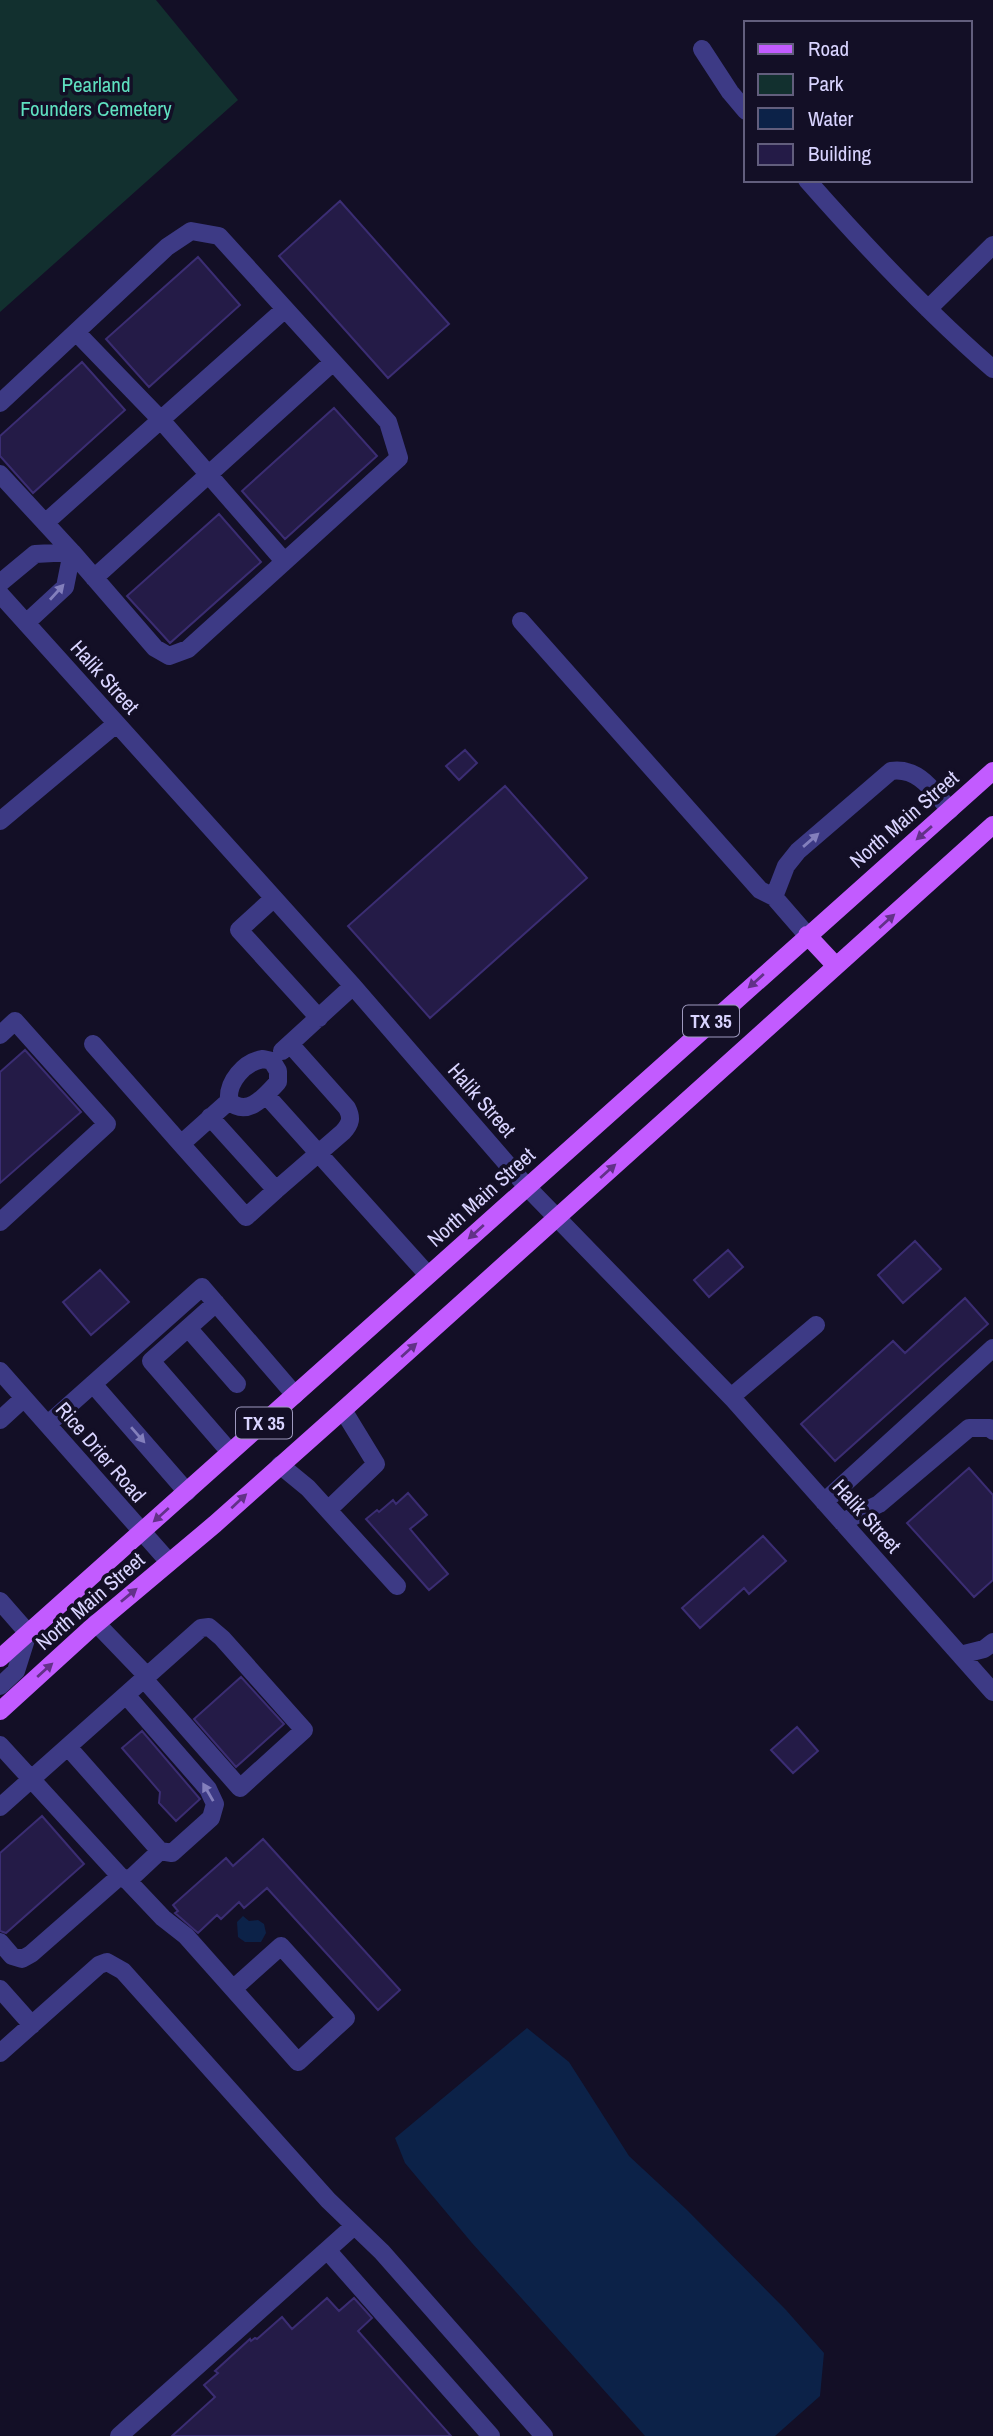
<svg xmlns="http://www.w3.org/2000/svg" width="993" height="2436" font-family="'Archivo Narrow',sans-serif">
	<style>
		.green { fill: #12302f }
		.water { fill: #0c2248 }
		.building { fill: #241b47; stroke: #3b2d73; stroke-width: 2 }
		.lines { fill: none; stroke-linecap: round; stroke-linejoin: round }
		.minor { stroke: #3d3a85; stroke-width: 18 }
		.major { stroke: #c25bff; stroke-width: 18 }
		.oneway { fill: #837fbc }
		.oneway2 { fill: #623188 }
		.labels { text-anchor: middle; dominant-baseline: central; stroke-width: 7; stroke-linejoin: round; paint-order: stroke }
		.shield { fill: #130f26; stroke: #9e99be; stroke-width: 2 }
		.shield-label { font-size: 19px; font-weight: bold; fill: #d9d4ff }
		.park-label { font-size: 21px; fill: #5fe0c0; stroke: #130f26 }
		.street-label { font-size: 21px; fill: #d9d4ff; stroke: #130f26 }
	</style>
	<rect width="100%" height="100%" fill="#130f26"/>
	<!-- green -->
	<path class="green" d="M0,0H156L238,100L0,312Z"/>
	<!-- water -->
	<path class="water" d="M243,1916L249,1921L258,1920L264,1924L266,1933L261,1942H245L238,1937L237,1922Z
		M527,2028L569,2062L629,2156L686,2209L786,2310L824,2353L820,2396L775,2436H645L472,2243L405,2163L395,2138Z"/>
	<!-- building -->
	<path class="building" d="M340,201L449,324L388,378L279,256Z
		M198,257L240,305L149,387L106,339Z
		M82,362L125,410L33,493L0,456V436Z
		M334,408L377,456L285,539L242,491Z
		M219,514L261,562L170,643L127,596Z
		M465,750L477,763L459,780L446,766Z
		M505,786L587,878L430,1018L348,926Z
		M25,1050L81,1112L0,1183V1072Z
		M915,1241L941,1269L903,1303L878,1275Z
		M728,1250L743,1267L709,1297L694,1280Z
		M100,1270L129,1302L91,1335L63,1302Z
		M965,1298L988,1324L835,1461L801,1424L893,1341L905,1353Z
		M969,1468L993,1495V1580L974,1597L907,1523Z
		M408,1493L427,1515L410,1529L448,1574L429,1590L366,1519L377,1510L379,1512L393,1500L396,1504Z
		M763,1536L786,1561L749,1594L744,1588L700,1628L682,1608Z
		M241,1677L284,1724L236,1767L194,1719Z
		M797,1727L818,1751L793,1773L771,1750Z
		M142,1731L200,1799L176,1821L159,1803L160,1792L122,1748Z
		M42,1816L84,1864L6,1933L0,1931V1853Z
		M263,1839L400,1990L378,2010L267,1888L244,1908L239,1902L221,1919L217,1915L198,1933L175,1913L178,1911L173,1905L226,1858L233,1866Z
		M327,2298L339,2311L354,2298L372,2318L358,2331L451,2436H172L215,2397L204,2385L218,2373L215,2371L250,2339L251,2341L255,2338L257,2339L282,2317L292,2329Z"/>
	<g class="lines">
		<!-- minor -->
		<path class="minor" d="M702,49L730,92L746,111
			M807,180C866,247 926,311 993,369
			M928,309L993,245
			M76,332L161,420L284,561
			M0,403L167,247L191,231L219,236L388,422L399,458L188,649L169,656L155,648L72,552L0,474
			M45,523L285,309
			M94,578L333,362
			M0,583L35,554L72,552
			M0,594L353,986L527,1187L734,1400L993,1692
			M521,621L760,890L774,897L807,935
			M26,623L65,587L72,552
			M0,821L116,724
			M774,897L786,866L798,851L891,771C919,767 933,791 950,810
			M274,898L239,930L319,1018
			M0,1035L15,1021L107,1124L0,1222
			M93,1044L181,1144L229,1101
			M282,1051L353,986
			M263,1059L272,1061L278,1071V1082C265,1096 248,1118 229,1101C227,1082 244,1062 263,1059Z
			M266,1095L428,1275
			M210,1117L276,1190L343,1132C351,1123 352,1118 347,1108L290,1044
			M181,1144L246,1217L276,1190
			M216,1303L151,1361L230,1452
			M188,1328L237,1384
			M0,1371L169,1562
			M93,1384L187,1492
			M731,1397L816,1325
			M0,1420L24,1398
			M48,1424L202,1287L295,1395
			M280,1465L308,1488L397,1586
			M824,1502L993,1348
			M328,1510L376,1464L343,1410
			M842,1522L879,1504L969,1428H990L993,1431
			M0,1601L28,1633L16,1671L0,1686
			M96,1623L147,1676
			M960,1655L984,1649L993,1642
			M0,1745L120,1876L128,1881L163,1918L186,1936L298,2062L346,2018L281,1946L233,1989
			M68,1747L160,1851L172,1853L211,1818L215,1804L208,1789L126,1695
			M0,1807L201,1628L209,1627L222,1638L304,1730L240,1788L144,1679
			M128,1881L160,1851
			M0,1942L12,1956L22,1959L31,1954L120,1876
			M0,1989L32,2025
			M0,2053L99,1965L107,1962L123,1971L328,2200L382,2252L544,2436
			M327,2250L491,2436
			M119,2436L354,2226"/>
		<!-- major -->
		<path class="major" d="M807,935L836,966
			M0,1658L993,771
			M0,1711L90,1629L215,1524L343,1410L993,825"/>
	</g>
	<!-- one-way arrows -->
	<defs><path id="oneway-solid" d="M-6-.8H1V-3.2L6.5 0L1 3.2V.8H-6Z" transform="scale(1.75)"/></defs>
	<g class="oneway">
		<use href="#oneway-solid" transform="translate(57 592) rotate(-48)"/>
		<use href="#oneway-solid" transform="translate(811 840) rotate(-41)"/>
		<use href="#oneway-solid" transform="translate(138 1435) rotate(49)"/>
		<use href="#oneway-solid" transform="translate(208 1792) rotate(-120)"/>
	</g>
	<g class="oneway2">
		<use href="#oneway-solid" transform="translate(924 833) rotate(139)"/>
		<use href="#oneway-solid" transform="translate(887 921) rotate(-42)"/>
		<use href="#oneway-solid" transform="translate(756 981) rotate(138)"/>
		<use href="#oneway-solid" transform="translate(608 1171) rotate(-42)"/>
		<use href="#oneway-solid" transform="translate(476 1232) rotate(138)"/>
		<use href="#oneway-solid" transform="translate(409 1350) rotate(-42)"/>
		<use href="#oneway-solid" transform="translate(239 1501) rotate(-43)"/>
		<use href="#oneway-solid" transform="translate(161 1515) rotate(138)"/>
		<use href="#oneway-solid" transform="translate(129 1595) rotate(-40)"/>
		<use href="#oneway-solid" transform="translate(45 1670) rotate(-42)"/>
	</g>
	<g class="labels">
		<!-- shield labels -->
		<g class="shield">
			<rect x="683" y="1005.5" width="56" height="31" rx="5"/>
			<rect x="236" y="1407.5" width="56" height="31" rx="5"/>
		</g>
		<g class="shield-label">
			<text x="711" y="1021">TX 35</text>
			<text x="264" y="1423">TX 35</text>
		</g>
		<!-- park labels -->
		<g class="park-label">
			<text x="96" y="84">Pearland<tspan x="96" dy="24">Founders Cemetery</tspan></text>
		</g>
		<!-- street labels -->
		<g class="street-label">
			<text transform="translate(105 677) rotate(48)">Halik Street</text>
			<text transform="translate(904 819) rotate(-41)">North Main Street</text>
			<text transform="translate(482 1100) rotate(49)">Halik Street</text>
			<text transform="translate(481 1197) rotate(-42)">North Main Street</text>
			<text transform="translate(101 1452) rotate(49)">Rice Drier Road</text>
			<text transform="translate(867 1516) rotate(48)">Halik Street</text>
			<text transform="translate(90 1601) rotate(-41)">North Main Street</text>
		</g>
	</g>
	<!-- legend -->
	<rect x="744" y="21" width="228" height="161" fill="#130f26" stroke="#625e7d" stroke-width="2"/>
	<rect x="758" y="44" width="35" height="10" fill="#c25bff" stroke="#625e7d" stroke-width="2"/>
	<text x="808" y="56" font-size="21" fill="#d9d4ff">Road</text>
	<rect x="758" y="74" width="35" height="21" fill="#12302f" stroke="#625e7d" stroke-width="2"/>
	<text x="808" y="91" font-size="21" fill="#d9d4ff">Park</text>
	<rect x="758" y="108" width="35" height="21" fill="#0c2248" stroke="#625e7d" stroke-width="2"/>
	<text x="808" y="126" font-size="21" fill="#d9d4ff">Water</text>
	<rect x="758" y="144" width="35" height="21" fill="#241b47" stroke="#625e7d" stroke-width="2"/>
	<text x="808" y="161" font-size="21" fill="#d9d4ff">Building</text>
</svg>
